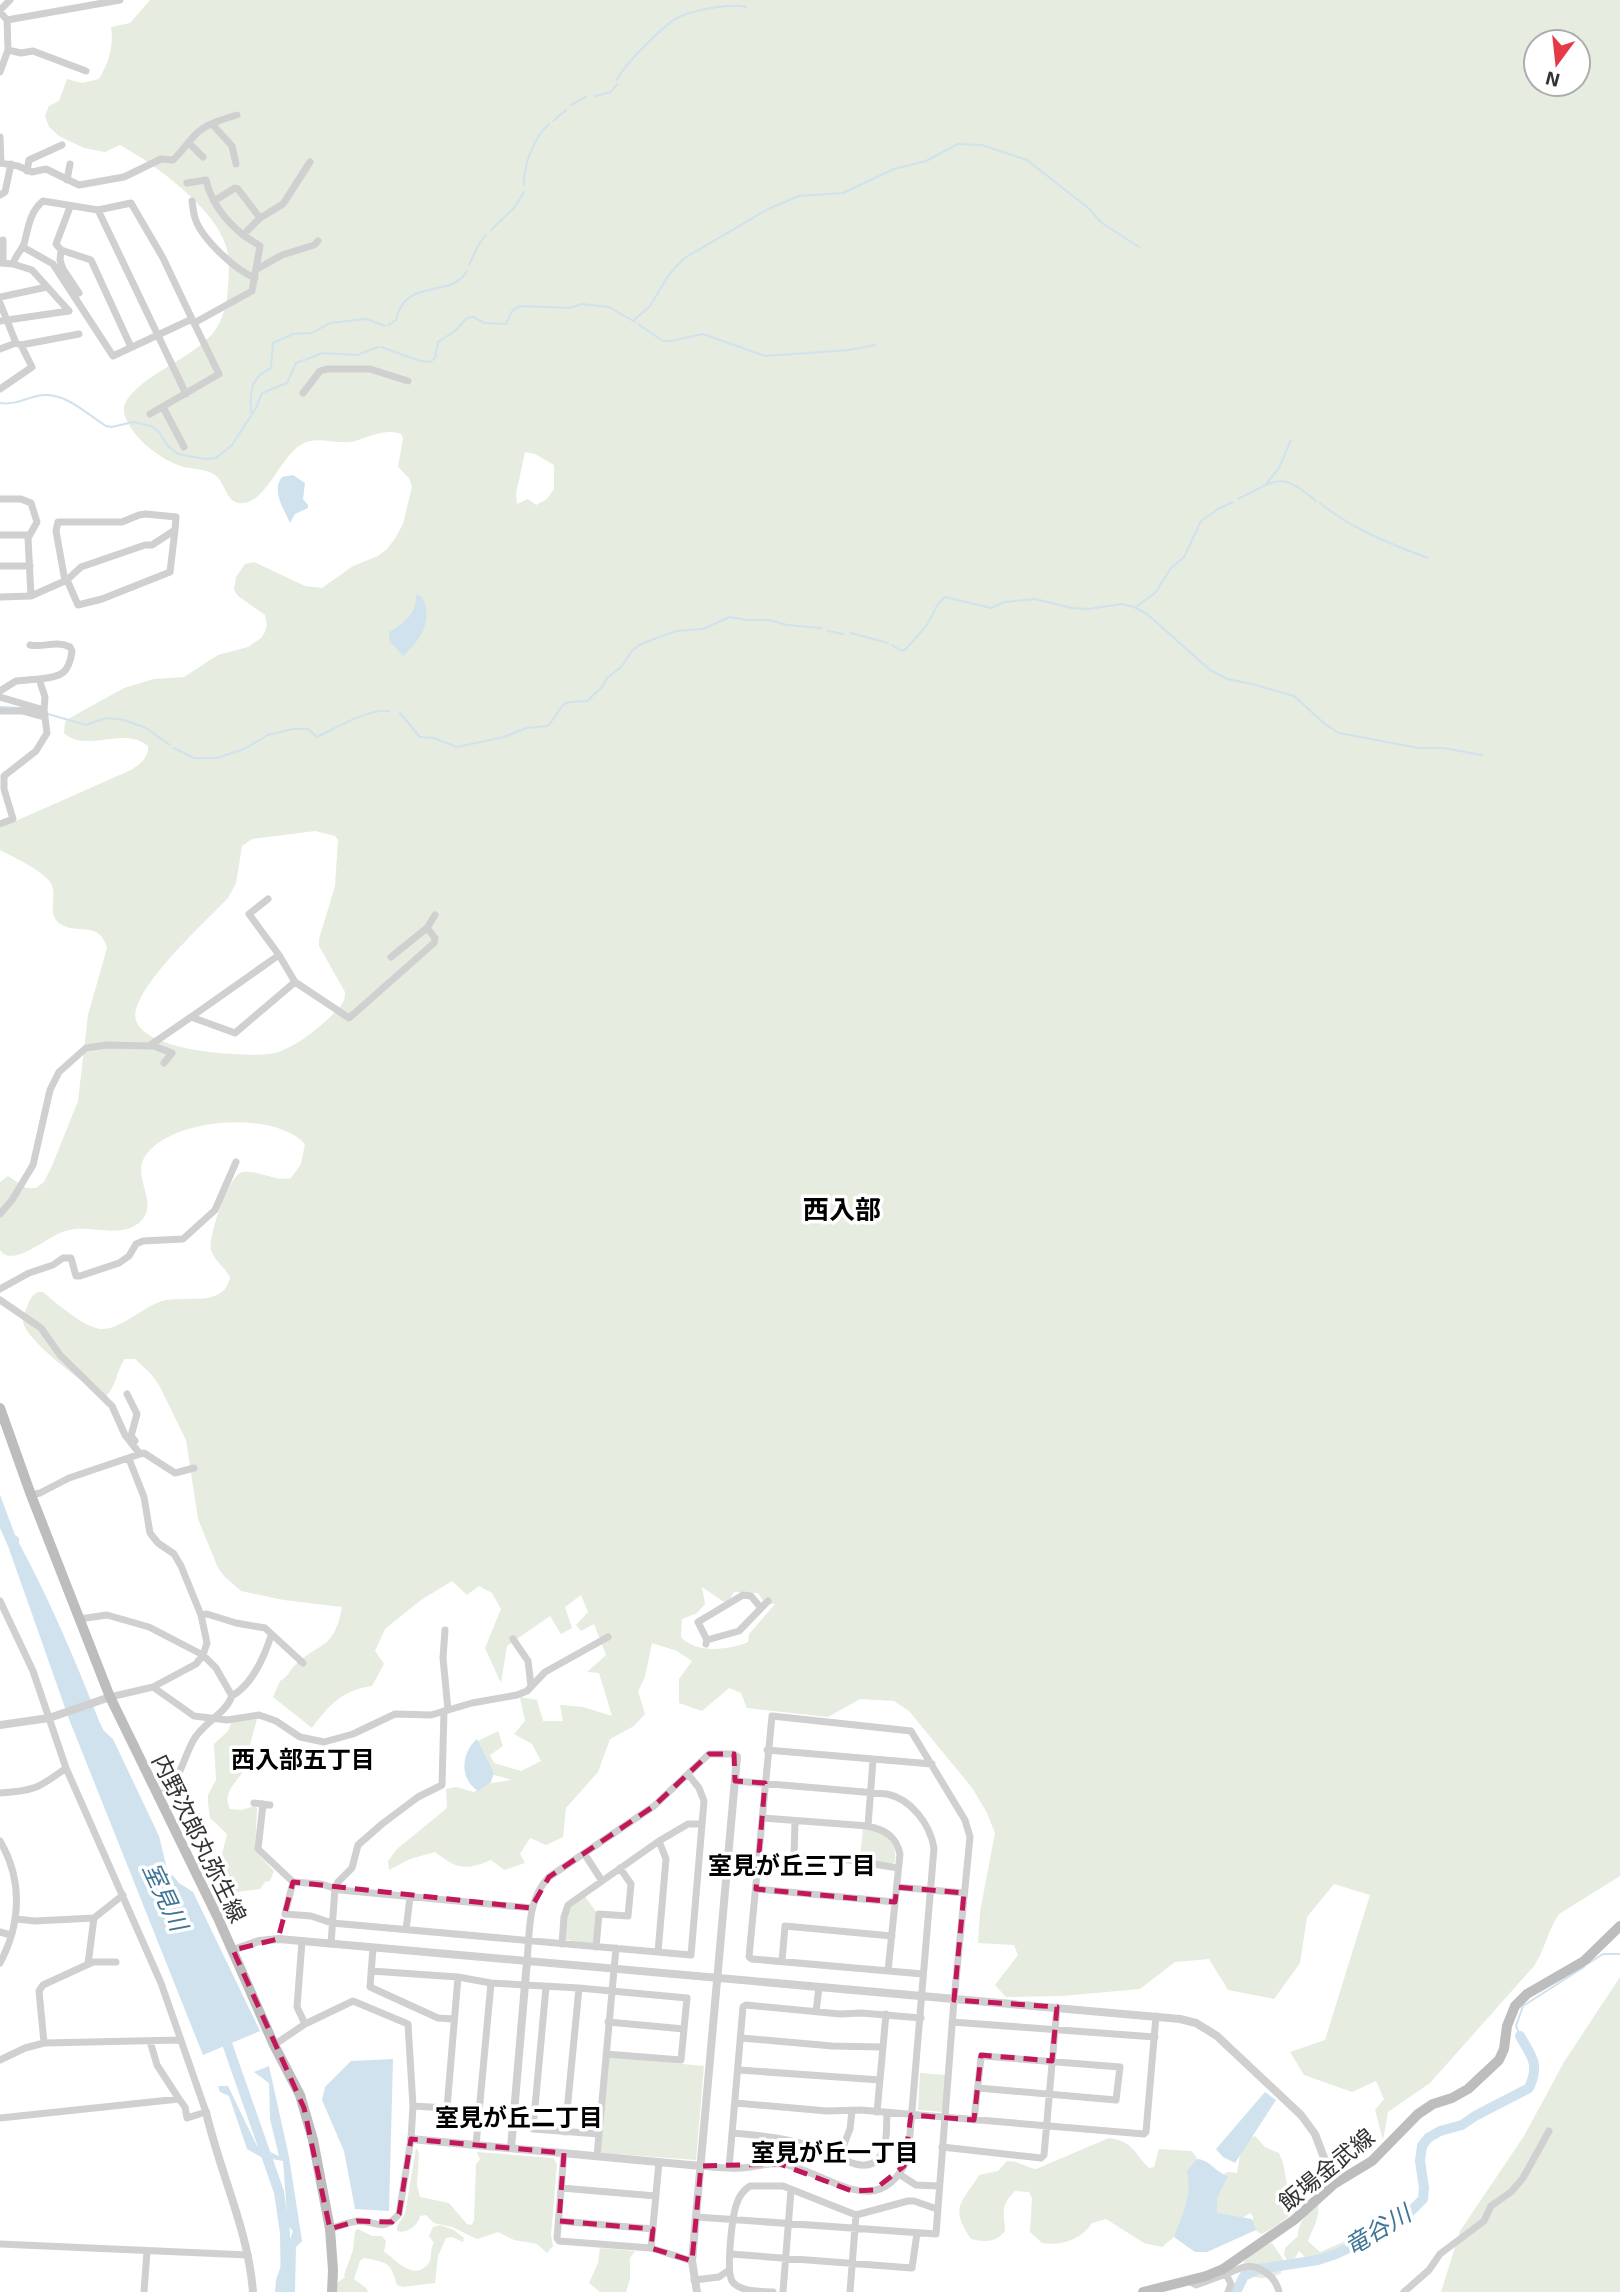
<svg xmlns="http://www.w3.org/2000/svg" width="1620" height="2292" font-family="'Exo 2','Noto Sans JP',sans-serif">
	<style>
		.green { fill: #e6ecdf; fill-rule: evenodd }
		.water { fill: #cfe2ee }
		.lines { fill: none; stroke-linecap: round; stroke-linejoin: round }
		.stream { stroke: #cfe2ee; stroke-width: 2 }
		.river { stroke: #cfe2ee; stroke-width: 10 }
		.minor { stroke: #d0d0d0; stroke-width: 7 }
		.tertiary { stroke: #d0d0d0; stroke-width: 8 }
		.secondary { stroke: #bdbdbd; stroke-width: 10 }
		.marked { fill: none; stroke: #c2185b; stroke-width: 5; stroke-dasharray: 14 9; stroke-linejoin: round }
		.labels { text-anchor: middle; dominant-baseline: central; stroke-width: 7; stroke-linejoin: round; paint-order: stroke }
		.street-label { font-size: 23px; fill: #333; stroke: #fff }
		.neighbourhood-label { font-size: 24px; font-weight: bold; fill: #000; stroke: #fff }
		.water-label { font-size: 24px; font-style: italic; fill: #3f7597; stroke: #fff }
		.quarter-label { font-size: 26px; font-weight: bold; fill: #000; stroke: #fff }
	</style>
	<rect width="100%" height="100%" fill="#fff"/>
	<!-- green -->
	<path class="green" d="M150,0H1620V1876L1559,1914C1548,1930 1545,1949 1534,1966L1430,2083L1388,2112L1383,2140L1375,2110L1384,2099L1376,2081L1352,2092L1304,2075L1290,2052L1325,2040L1370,1895L1334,1884L1307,1917L1300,1963L1274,1999L1228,1990L1209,1959L1175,1962L1140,1989L1062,1996L1006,1997L995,1985L1018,1955L1014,1945L978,1943L980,1912L995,1833L987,1813L973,1789L909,1711L894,1701L860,1699L828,1717L747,1708L741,1693L729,1688L702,1711L679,1703V1679L692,1661L677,1651L652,1643L645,1677L638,1691L645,1714L634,1726L610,1739L598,1772L566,1808L563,1837L546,1845L530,1838L520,1854L525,1863L504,1870L491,1860C465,1871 457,1869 435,1852L410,1859L389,1870L388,1861L397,1849L447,1808L446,1789L456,1787L474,1792L485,1784L512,1780L487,1773L476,1742L498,1731L503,1746L490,1755L494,1763L521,1771L541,1761L532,1744L514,1734L525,1721L520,1697L537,1700L543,1721H563L560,1705L583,1707L612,1716L599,1673L587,1672L606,1655L594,1624L581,1631L576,1625L588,1612L581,1595L565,1607L572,1628L561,1634L550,1616L507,1646L501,1683L485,1648L501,1609L492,1593L479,1586L467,1595L452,1581L421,1600L385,1629L375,1651L384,1664L372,1686C342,1690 329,1705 312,1728L273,1697L280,1681C288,1677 289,1671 295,1665C321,1641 334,1650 342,1607L284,1600L241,1591L224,1576L218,1568L198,1519L186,1440L159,1385L151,1374L135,1359H125C116,1370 117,1386 106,1396C89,1388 22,1338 23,1320C23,1315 27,1308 28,1304C31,1298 32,1295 38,1292H43C56,1303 86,1329 102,1329C123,1329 145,1304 166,1300C188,1296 225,1307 230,1277C225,1268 214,1260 211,1250C208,1237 229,1173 243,1172C260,1170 275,1182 291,1178L301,1164L305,1144C275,1110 168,1117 144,1158C133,1178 158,1202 142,1220C122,1241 91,1223 65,1231C47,1236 13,1269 0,1250V1182L8,1176L26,1188H36L44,1182L52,1166L78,1101L88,1015L107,948C99,919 76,936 59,923C46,913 59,894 50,882C42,870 13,857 0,850V828L131,770C140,764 149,758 148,746C124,725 87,754 64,733L65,722L68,719L124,688L154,679L184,677L218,655L248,647L261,638L265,632L267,625L265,615L238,596L234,590L236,577L245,564L254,562L305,586L322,588L353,566L378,556L387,549L396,537L403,524L412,487L409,478L398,467L403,438L401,434C386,428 369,437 355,441C338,446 318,435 302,444C281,456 270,494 248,502C226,509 227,484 215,475C207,469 193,469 184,467C163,461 137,442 127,421C123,413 122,405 129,397C151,370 190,360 213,333C223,321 227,303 228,288C229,274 230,260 226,246C215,208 153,163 120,145L105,152L84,148L59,136L49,127L45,116L49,106L59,101L67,79L82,83L99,79C109,62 114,46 111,27L130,23ZM1536,42H1578V84H1536ZM525,452L535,454L554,465V489L547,499L536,505L528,499L517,504L516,494ZM315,831L335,836L338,840L335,886L319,939V946L345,992C346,1004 337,1010 329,1018C314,1032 290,1051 270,1054C245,1057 124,1052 136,1009C146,976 202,925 228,898L236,883L242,846L252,839ZM702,1587L727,1604L734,1592L758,1593L765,1604H775L749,1634L748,1642C729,1650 696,1654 681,1637L682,1619L697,1613L705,1604Z
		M257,1719L247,1756C250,1777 219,1786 230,1809L242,1810L254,1806L257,1808L255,1851L274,1871L270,1881L265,1882L260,1889L237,1892L231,1895L227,1894L229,1887L222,1878L212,1871L205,1876L202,1873L225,1864L222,1854L227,1834L210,1818L208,1803V1795L216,1780L214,1744L228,1731L232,1721Z
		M863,1828C882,1831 898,1840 895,1862L891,1864L860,1859Z
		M584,1895L597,1913L594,1941L592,1943L565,1940L568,1910Z
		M1620,1977V2292H1441L1460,2231L1524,2136L1564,2062Z
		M610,2057L704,2066L696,2160L602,2153L600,2151L608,2058Z
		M920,2073L946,2075L943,2112L918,2110Z
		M1255,2136L1265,2147L1279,2153L1283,2163L1287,2184L1295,2183L1303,2185C1304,2189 1305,2193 1305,2197C1304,2207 1271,2231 1261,2234L1253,2228V2216L1250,2213L1238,2221L1224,2224L1209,2202L1221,2177L1227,2172L1237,2173L1241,2148L1249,2138Z
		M1109,2138C1134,2142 1133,2152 1149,2168L1154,2167L1159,2149L1191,2151L1195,2155L1201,2168L1181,2231L1162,2247L1144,2243L1106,2219L1092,2223C1081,2240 1061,2246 1042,2243L1030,2232L1032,2198L1029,2192L1015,2191C1000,2206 1004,2211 1005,2231C995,2243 985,2242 971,2239C949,2207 962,2203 979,2175L998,2171L1007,2161C1019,2161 1025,2167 1036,2169Z
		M416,2148L419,2152L417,2185L420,2197L449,2203L467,2224L472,2225L474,2220L476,2164L480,2160L477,2152L553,2158L557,2164L551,2235L553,2246L547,2253L537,2244L514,2240L498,2232L477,2239L452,2227L434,2223L426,2215L420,2216C418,2226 406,2234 397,2231V2226L405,2214Z
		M1318,2203C1320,2219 1313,2227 1308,2241L1320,2252L1355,2237L1362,2229L1378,2220L1399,2213L1401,2215L1333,2252L1307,2259L1299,2251L1295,2258L1287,2260L1284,2255L1285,2248L1298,2236C1298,2221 1308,2213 1318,2203Z
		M440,2225L454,2230L464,2238L463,2242L452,2237L446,2238L438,2256L435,2283L402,2287L397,2285C390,2261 388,2263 364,2258L360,2261L354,2279L366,2288L368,2292H334L337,2283L345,2277L344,2275L353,2250L355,2231L358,2229L372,2236H382L386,2241L384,2252C396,2259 413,2282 428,2264C433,2258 429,2250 434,2243L429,2236L433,2227Z
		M1272,2243L1283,2259L1281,2273C1269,2280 1248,2281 1242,2266C1247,2254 1260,2246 1272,2243Z
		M600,2248L635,2251L630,2258V2279L626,2292H600L589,2283L598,2263Z"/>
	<!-- water -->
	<path class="water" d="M293,475L305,483L303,499L308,505V508L295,514L290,523C284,509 271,491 282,477Z
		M416,595L421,596C435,619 420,641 403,656L390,642L389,632C403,624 417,614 416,595Z
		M0,1495L15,1535L19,1538V1543C50,1601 75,1659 99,1721L104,1731L113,1739L159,1836L167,1869L179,1883L193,1892L260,2031L203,2055L69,1719L8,1546L0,1528Z
		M477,1739L494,1773L491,1782L478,1791C459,1779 461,1753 477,1739Z
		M393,2059L389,2211L355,2209L344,2151L322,2100L325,2087L351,2061Z
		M269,2066L289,2157L302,2241L296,2247L295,2292H275L276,2280L293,2231L288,2226L283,2161L261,2157L247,2149L229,2096L220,2092L218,2086H228L257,2146L279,2156L270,2119L269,2083L254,2072Z
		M1265,2092L1276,2100L1235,2163L1223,2157L1216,2149Z
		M1197,2159C1210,2160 1215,2172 1228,2176L1217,2198V2213L1252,2219L1256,2230L1207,2252H1195L1174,2237C1183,2215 1192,2195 1187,2171Z"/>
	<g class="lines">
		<!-- stream -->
		<path class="stream" d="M617,80C622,67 664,25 677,18C692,10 730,3 746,7
			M595,96L611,92L617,84
			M571,105L586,97
			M553,121L566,110
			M524,185C523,166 534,137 549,124
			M491,230L514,208L524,192
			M469,265L479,244L486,235
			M634,320L650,306L668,276L683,259L768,209L799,196L843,193L894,169L926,161L958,144L982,145L1027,160L1087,207L1102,223L1139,247
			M638,324L663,341H671L703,334L765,356L849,350L875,345
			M388,325L396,320C405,276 451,300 467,271
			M381,347L420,361L430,362L435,358L438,342L455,331L467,318L473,317L484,323L506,324C511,314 511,308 522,306L570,308L581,304L609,307L635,322
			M0,403C14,405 24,399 37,396C64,390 85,413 106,426L112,427L133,422L151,426L159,432L168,446L178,454L205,459L216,458L232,445L256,408L262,393L287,383L296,363L323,353L357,355L378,347
			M251,412C250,391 250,378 271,368L273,343L293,334L312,333L330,323L366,319L385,326
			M1266,484L1279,468L1291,440
			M1238,499C1277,480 1280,470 1316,501
			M1320,503C1352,529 1390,544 1428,558
			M1137,606L1155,593L1171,568L1184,557L1201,521L1218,509L1233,502
			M828,631L843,634
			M851,633L888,643
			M892,645L902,651L906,649L927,625L938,604L945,597L991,608L1004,602L1035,599L1072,608L1088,609L1122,604L1134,607L1147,614L1210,670L1227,679L1252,684L1294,696L1326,725L1339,733L1419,748H1443L1482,755
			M0,707L22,708
			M400,713L420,737L434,738L457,747L504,737L527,728L548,726L563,705L569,702L587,701L602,687L607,678L621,667L632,651L639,645L654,639L676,631L703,629L730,617L747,620H769L787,625L821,628
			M48,714L86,725L106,718L124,720L146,728L170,745
			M174,748L194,758H217L244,749L268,735L293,729H308L317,737C336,728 367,709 389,711
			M1589,1963L1603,1954H1620
			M1520,2036L1516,2026L1523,2006L1584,1967"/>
		<!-- river -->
		<path class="river" d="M223,2032L279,2192L285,2233L286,2292
			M1236,2292L1244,2276L1259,2269L1318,2260L1336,2254L1374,2236L1404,2218L1423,2199L1424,2188L1420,2161L1422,2146L1428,2138L1440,2131L1462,2125L1475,2116L1529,2088C1540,2064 1532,2057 1520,2036"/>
		<!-- minor -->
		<path class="minor" d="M0,10L10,0
			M0,12L7,20L8,50L21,53L33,51L86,71
			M7,20L120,0
			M0,72L8,50
			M212,124L232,146L236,164
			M0,137L1,163
			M189,143L203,157
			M0,163L18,166L32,172L46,169L79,185L124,177L161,159L173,160C182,152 187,143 196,134C206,124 223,119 237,115
			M27,171L29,160L62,145
			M67,180L70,164
			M187,183L206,180C211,202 226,221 243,235
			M0,195L5,192L11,164
			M192,201C193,206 193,212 195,218C201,238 235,270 255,278
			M214,201L235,188L238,189L260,218
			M70,207L56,244L61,250L60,260L63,269L79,293
			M98,210L186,394
			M61,250L91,260L131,347
			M0,263L13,264C15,256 21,251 24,244C28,229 30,211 43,201L98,210L131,203L163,258L192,319L113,356L53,264L23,247
			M3,263V240
			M13,264L32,270L69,311
			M257,269L282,255L314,245L318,241
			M0,297L47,287
			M0,303L16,343L21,345L32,367L0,389
			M0,321L69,311
			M194,323L252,291L260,246L243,235L260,218L283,204L310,162
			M21,345L79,334
			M0,349L16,343
			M303,393L320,371L327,369H370L408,381
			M163,407L184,447
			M150,414L219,374L192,319
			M0,499H21L31,503L37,522L28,538L31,596
			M175,530L170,572L102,599L78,605L67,580L81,567L145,545H152Z
			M0,535H29
			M0,566H30
			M65,581L56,531L58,522H122L139,515L146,514L176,517L175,530
			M0,597L31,596L67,580
			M30,645C43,648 56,640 70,647L72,651C69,674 61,677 39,679
			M0,691L16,681L39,679L45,697L44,710L47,733L36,751L4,776V789L13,819L0,824
			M0,697L44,710
			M0,711H23L45,717
			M279,955L295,982
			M391,957L427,928L435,915
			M191,1017L279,955L249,914L268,899
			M151,1045L172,1053L164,1063
			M0,1214L12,1200L33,1165L50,1090L59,1072L86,1048L106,1045L149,1046L191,1017L235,1033L295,982L349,1018L434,943L435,938L427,928
			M0,1289L29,1273L53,1265L63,1258H71L76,1276H80L119,1263L129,1256L136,1244L143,1241L183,1239L215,1210L236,1162
			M0,1300L41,1328L60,1355L112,1406L125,1435L140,1454L69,1478L40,1493L31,1495
			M127,1394L137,1414L131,1436L135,1441
			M140,1454L144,1453L175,1473L194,1468
			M0,1601L33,1671L66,1768L161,1983L206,2112L187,2118L185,2107L179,2099L0,2118
			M201,1615L207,1614L236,1623L265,1628L303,1663
			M79,1619L107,1615L149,1627L203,1655L216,1668L232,1696C225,1715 202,1723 193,1741C183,1759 179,1786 158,1796
			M445,1630L443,1658L448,1710
			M513,1639L528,1661L531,1686
			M707,1640L698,1622L743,1595L751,1596L761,1608
			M706,1644L707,1640L739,1631L768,1601
			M153,1687L194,1716L227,1720L259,1715L276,1721L300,1737L324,1742L353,1734L395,1714L431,1715L472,1703L517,1695L527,1691L545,1672L608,1637
			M232,1696C253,1684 264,1657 271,1636
			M110,1697L153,1687L196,1664L203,1655L207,1643L201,1615L181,1566L174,1554L158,1543L150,1533L144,1497L129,1459
			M767,1750L932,1764
			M0,1793C34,1791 39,1788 66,1768
			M254,1803L270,1805
			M263,1804L258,1849L293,1882
			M763,1818L868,1826C885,1830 896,1836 900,1854L888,1971
			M795,1821L794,1857L849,1860L898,1868
			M868,1826L873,1760
			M0,1841C23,1880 21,1924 0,1963
			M584,1853L602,1881
			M897,1887L964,1893
			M756,1889L895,1902
			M532,1908L340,1890L321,1884L293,1882L285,1914L311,1916L332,1923L691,1955L704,1801L699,1788L688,1774
			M16,1919L35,1921L94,1918L123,1895
			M406,1930L410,1897
			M0,1932L11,1935
			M302,1941L297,2007L305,2024
			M331,1944L335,1888L338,1882L352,1868L358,1845L382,1824L418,1797L442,1785L444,1711
			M562,1944L564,1917L568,1905L659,1841L688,1824H702
			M596,1947L599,1914L628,1916L631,1884L620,1868
			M373,1948L370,1987L438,2018L454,2019
			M658,1952L666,1859L659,1841
			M527,1961C530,1932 527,1899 549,1877L654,1806L709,1754H734L737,1757
			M782,1961L785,1926L892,1936
			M88,1964L94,1918
			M371,1971L458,1977L491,1983L579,1988L565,2132
			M546,1987L533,2129L599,2134
			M579,1988L687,1998L681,2060L606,2054
			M816,2012L819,1987
			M608,2022L684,2029
			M952,2022L1155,2037
			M741,2038L832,2046L882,2047
			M150,2041L157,2065L179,2099
			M44,2043L39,1991L43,1985L93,1962H116
			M274,2045L305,2024L353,2001L408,2024L413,2106L411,2139L399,2214C383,2233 377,2221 358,2221C349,2222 339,2226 330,2229
			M0,2060L25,2048L44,2043L180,2040
			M739,2070L880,2080
			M735,2103L827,2111L860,2110L1144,2134L1146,2132L1156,2016
			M413,2106L447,2108L458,1977
			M877,2112L886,2014
			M974,2120L981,2058L983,2056L1120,2067L1116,2100L978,2088
			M732,2133C769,2136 803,2140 837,2156C847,2161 861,2169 873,2163C889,2154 886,2129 887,2113
			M476,2145L491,1983
			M942,2147L1041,2158L1044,2155L1057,2007
			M564,2153L557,2238L559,2241L651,2248L692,2261
			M597,2156L616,1948
			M839,2157L850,2129L852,2111
			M701,2166C713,2167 726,2169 739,2168C754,2168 767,2162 782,2164C827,2171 878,2225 908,2158L934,1848C930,1824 911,1799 887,1794L735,1781
			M729,2168L743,2007L746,2005L840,2014L861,2013L921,2018
			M899,2174L916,2185L939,2186
			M561,2188L656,2196
			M697,2217L936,2234L954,2000L970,1837L965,1820L911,1731L772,1716L749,1957L752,1959L923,1974
			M559,2221L653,2229
			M0,2244L248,2255
			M651,2248L659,2162
			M731,2254L912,2268L917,2233
			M1226,2274C1243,2267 1249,2262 1265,2272C1273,2277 1277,2283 1279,2292
			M694,2280L719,2277L729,2270
			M1189,2281L1196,2285L1226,2274L1231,2284L1228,2292
			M144,2292L147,2251
			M773,2292C759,2291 739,2292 732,2281C726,2271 732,2215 737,2203C739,2196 744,2190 750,2186H783L856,2215L908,2201H914L937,2209
			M783,2292L791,2190
			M850,2292L856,2215
			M1404,2292L1429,2270L1440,2254L1484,2221L1491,2206L1511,2192L1523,2178L1549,2131"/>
		<!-- tertiary -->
		<path class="tertiary" d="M0,1725L49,1718L110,1697
			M233,1950L259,1941L279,1939L1180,2019L1196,2023L1217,2036L1301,2115L1315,2134L1334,2184
			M206,2112C220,2173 248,2229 253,2292
			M411,2139L701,2166
			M511,2148L527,1961
			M697,2292L692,2261L737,1757"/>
		<!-- secondary -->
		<path class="secondary" d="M0,1408L31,1495L110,1697L218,1918L274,2045L300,2095L313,2140L330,2229L333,2270L332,2292
			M1143,2292L1206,2276L1223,2269L1294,2220L1334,2184L1372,2161L1418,2114L1433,2104L1452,2098L1468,2089L1499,2060L1504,2049L1507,2026L1515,2006L1527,1994L1584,1961L1620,1926"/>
	</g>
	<!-- marked area -->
	<path class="marked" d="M709,1754H734L735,1781L765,1783L756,1889L895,1902L897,1887L964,1893L954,2000L1057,2007L1052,2061L981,2055L974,2120L911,2115L904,2166L874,2190L852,2191L780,2164L701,2166L692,2261L651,2248L653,2229L559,2221L564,2153L411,2139L399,2214L392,2222L357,2221L330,2229L304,2108L233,1950L278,1939L293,1882L531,1908L549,1877L654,1806Z"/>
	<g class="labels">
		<!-- street labels -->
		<g class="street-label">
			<text transform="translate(200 1838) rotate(64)">内野次郎丸弥生線</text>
			<text transform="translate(1326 2169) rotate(-39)">飯場金武線</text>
		</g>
		<!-- neighbourhood labels -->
		<g class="neighbourhood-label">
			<text x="303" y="1758">西入部五丁目</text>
			<text x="792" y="1864">室見が丘三丁目</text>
			<text x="519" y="2116">室見が丘二丁目</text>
			<text x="835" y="2151">室見が丘一丁目</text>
		</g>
		<!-- water labels -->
		<g class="water-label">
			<text transform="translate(166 1896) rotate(65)">室見川</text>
			<text transform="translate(1377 2229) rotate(-31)">竜谷川</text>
		</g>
		<!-- quarter labels -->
		<g class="quarter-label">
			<text x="842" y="1208">西入部</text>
		</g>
	</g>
	<!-- north arrow -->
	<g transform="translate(1557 63) rotate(195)"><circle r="33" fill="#ffffff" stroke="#adadad" stroke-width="2"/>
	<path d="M0-5L12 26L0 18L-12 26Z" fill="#e63946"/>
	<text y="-10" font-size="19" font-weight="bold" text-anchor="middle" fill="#333333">N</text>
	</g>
</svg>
